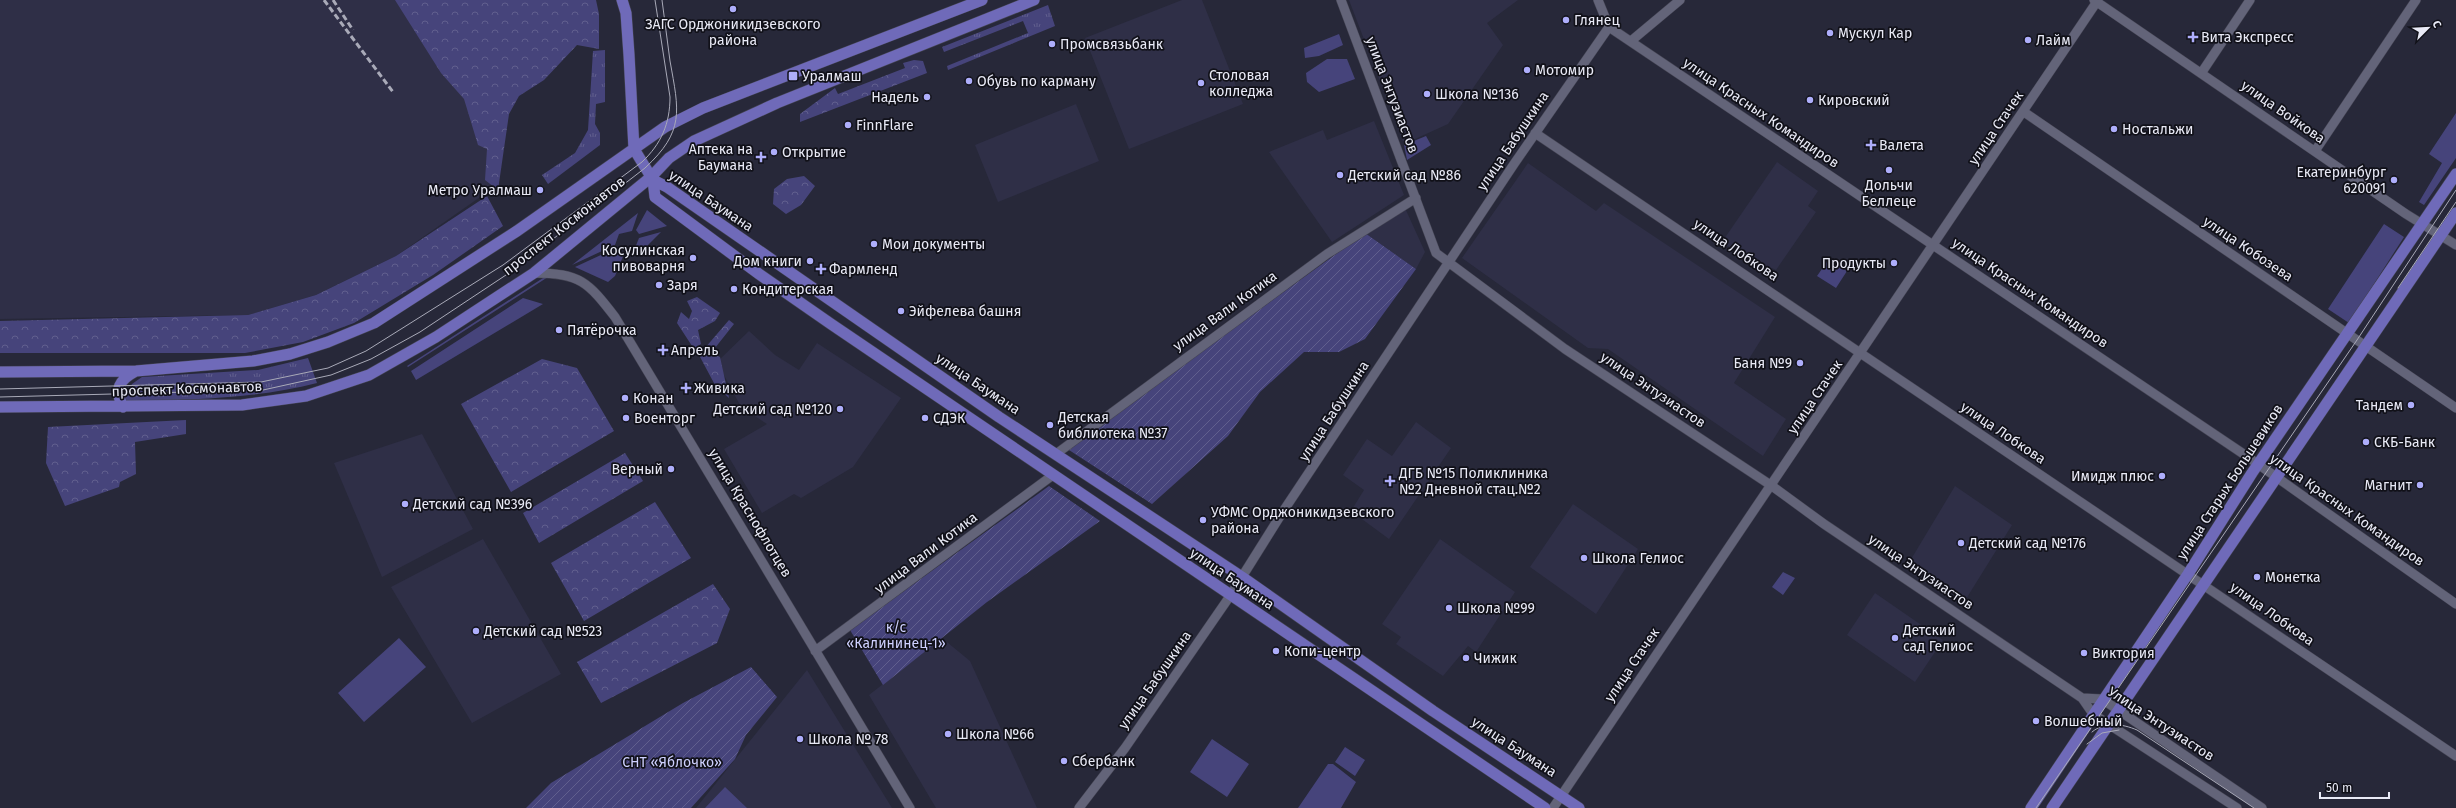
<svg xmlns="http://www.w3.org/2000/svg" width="2456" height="808" font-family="'Fira Sans',sans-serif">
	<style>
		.built { fill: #2f2f47 }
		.grass { fill: url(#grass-tufts) }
		.forest { fill: url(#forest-crowns) }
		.park { fill: #46447b }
		.garden { fill: url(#garden-furrows) }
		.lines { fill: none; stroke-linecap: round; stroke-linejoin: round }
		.minor-casing { stroke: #444453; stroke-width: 10 }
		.major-casing { stroke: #444453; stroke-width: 12 }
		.minor { stroke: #636479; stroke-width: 9 }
		.major { stroke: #6f6ab9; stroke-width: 11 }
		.tram { stroke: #a9aab8; stroke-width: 1 }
		.rail { stroke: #a9aab8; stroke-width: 3; stroke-dasharray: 6 3; stroke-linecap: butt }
		.poi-dot { fill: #aeaefb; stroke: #111119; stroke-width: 1.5 }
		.labels { text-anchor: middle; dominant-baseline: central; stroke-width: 3.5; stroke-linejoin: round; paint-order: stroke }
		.poi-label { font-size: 14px; fill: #e9eaf6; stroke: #111119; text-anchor: start }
		.street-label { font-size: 14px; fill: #e9eaf6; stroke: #111119 }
		.park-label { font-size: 14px; fill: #ced0fe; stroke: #111119 }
	</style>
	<defs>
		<pattern id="grass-tufts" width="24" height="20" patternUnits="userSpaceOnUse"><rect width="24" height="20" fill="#46447b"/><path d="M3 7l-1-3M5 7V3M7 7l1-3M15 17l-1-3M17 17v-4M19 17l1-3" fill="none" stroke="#615f8e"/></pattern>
		<pattern id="forest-crowns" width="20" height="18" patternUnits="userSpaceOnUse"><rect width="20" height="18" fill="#46447b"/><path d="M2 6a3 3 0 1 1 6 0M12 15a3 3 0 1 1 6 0" fill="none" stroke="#615f8e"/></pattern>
		<pattern id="garden-furrows" width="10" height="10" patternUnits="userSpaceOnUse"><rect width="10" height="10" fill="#46447b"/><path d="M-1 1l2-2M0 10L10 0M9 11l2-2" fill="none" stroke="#615f8e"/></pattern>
	</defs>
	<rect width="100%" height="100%" fill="#272839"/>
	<!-- built -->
	<path class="built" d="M0,0H435L506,115L493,188L396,256L316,295L248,315L0,319Z
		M1182,0H1202L1243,104L1129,149L1085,38Z
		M1349,0H1518L1487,23L1503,45L1448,124L1404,144Z
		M1076,104L1099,161L998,202L975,145Z
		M1374,121L1404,195L1332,242L1269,152L1323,130L1327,140Z
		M1777,162L1818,191L1808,206L1816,212L1776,270L1772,268L1768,274L1722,242Z
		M1528,163L1596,211L1604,203L1775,317L1734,383L1786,419L1763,456L1608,349L1588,348L1462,258Z
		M1405,208L1425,252L1416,269L1365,233Z
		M749,331L775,355L799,370L817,343L901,398L853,467L801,498L794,494L762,513L724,449L767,424L741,407L717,362Z
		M1416,422L1451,448L1389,539L1351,511L1364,490L1343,475L1367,439L1392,456Z
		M422,434L473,529L382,577L334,463Z
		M1955,486L2012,525L1966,599L1910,561Z
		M1573,504L1638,549L1596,614L1530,567Z
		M483,539L561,674L472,723L391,587Z
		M1440,539L1515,592L1476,652L1468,646L1443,676L1396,644L1401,637L1382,624Z
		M1875,593L1943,640L1915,682L1847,635Z
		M942,638L970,661L1037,808H936L869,695Z
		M807,670L892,808H696Z"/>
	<!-- grass -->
	<path class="grass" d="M1048,5L1055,26L948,70L947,66L1028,33L1023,21L944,52L942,47Z
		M605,50V102L596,104L595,124L600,133V145L548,184L542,175L575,153L588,130L593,51Z
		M308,358L317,383C255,399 193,399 129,402L124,399L132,384L142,377L258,370Z"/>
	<!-- forest -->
	<path class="forest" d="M395,0H596L599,14V49L577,45L544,80L519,96L509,114L498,190L485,180L487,149L478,145L464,99L441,73Z
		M914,60L923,61L927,73L800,122V114L835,88L838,94L905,68L903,63Z
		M804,176L815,186L801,205L786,214L773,204L774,189L787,179Z
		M487,196L503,226L433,275L354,323L303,342L245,353H0V321L248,315L316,295L396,256Z
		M697,297L720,313L715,321L698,330L701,344L694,349L677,323L681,312L689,319L692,311L687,301Z
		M729,320L734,324L711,353L720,357L729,398L715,385L699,355Z
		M542,359L577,368L614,431L511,492L461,404Z
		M186,420V434L135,442L136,474L120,482L119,487L65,506L46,463L48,427Z
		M625,453L643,481L539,543L523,513Z
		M655,502L691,558L584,621L551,563Z
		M713,584L730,609L717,643L601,703L577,662Z"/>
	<!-- park -->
	<path class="park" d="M1339,34L1343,45L1319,56L1305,58L1304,48Z
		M1327,59H1347L1355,79L1319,92L1307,82L1306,73Z
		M2456,113V158L2424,205L2419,202L2442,163L2429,154Z
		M1426,136L1431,145L1407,160L1404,145Z
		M647,210L667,226L639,234L636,230Z
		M638,213L632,231L619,234L615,245L572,265Z
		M2384,224L2404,237L2349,323L2328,309Z
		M661,232L640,253L635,248L639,238Z
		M616,248L624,254L615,276L608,282L575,267Z
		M1829,259L1847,271L1836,288L1817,276Z
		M548,277L408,367L407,366L543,278Z
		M523,298L543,304L416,380L411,371Z
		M1783,572L1795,578L1783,595L1772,587Z
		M399,638L426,667L364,722L338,693Z
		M1212,739L1249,764L1227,797L1190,772Z
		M1345,747L1365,760L1355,776L1335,762Z
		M1328,764H1333L1356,782L1341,808H1298Z
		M725,787L747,808H705Z"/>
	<!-- garden -->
	<path class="garden" d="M1365,233L1416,269L1365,339L1339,352H1304L1260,392L1228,436L1152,504L1069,450L1071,446Z
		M1049,486L1100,521L987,602L883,685L850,630Z
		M751,667L777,697L746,735L735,759L691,808H526L551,783L683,703Z"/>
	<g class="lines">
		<!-- minor casing -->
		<g class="minor-casing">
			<path id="minor" d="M1341,0L1436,253L1565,349L1772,486L1824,524L2082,698L2093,714L2237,808
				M1598,0L1609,27L2245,455L2456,604
				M2094,0L2406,214L2456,245
				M1631,41L1680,0
				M2202,72L2250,0
				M2024,112L2456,408
				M1535,133C1843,340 2149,549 2456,756
				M2315,151L2416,0
				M534,273C580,273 588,282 615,317L910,808
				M1056,454L1327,254L1416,198
				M815,651L1053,475
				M2082,698L2102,699L2262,808
				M1079,808L1125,748L1230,596L1282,513L1514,164L1609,27
				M1553,808L2098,0"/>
		</g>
		<!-- major casing -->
		<g class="major-casing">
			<path id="major" d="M622,0L626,13L629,55L634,149L653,180L655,197L759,274L831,324L1545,808
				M653,180L667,187L999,417L1242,577L1433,711L1579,808
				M0,372L136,371L253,361L290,354L328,342L374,323L517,231L665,127L703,108L982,0
				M0,407L242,405L306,396L369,375L436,337L534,273L651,177L669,158L694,141L777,103L1034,0
				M123,407C114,389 119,380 136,371
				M2031,808L2188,574L2252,473L2456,174
				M2052,808L2456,213"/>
		</g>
		<!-- minor -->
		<use href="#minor" class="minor"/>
		<!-- major -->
		<use href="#major" class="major"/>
		<!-- tram -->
		<path class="tram" d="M2398,288L2456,202
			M0,389L261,382L328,368L366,351L503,265L642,162C661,144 670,124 670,97L655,0
			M0,397L263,390L331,375L371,359L420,332L509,273L645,168C685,131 679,111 670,61C667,41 665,20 662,0
			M2092,732C2105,721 2123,724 2137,730L2254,808
			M2087,744L2102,733L2119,730
			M2036,808L2357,340L2456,190"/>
		<!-- rail -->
		<path class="rail" d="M324,0L393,92
			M333,0L353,30"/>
	</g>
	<!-- markers -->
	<g class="poi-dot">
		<circle cx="733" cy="9" r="4"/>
		<circle cx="1566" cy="20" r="4"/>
		<circle cx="1830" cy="33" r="4"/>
		<path d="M2191 31h4v4h4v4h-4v4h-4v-4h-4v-4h4z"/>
		<circle cx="2028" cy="40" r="4"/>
		<circle cx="1052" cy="44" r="4"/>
		<circle cx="1527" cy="70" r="4"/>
		<rect x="788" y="71" width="10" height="10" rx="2"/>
		<circle cx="969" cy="81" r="4"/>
		<circle cx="1201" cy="83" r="4"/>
		<circle cx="1427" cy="94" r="4"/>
		<circle cx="927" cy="97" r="4"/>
		<circle cx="1810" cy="100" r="4"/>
		<circle cx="848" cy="125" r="4"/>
		<circle cx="2114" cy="129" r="4"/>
		<path d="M1869 139h4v4h4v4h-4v4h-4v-4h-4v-4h4z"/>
		<circle cx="774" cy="152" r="4"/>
		<path d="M759 151h4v4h4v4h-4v4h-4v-4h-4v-4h4z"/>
		<circle cx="1889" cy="170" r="4"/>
		<circle cx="1340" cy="175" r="4"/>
		<circle cx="2394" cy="180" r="4"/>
		<circle cx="540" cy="190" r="4"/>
		<circle cx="874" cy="244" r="4"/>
		<circle cx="693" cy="258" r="4"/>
		<circle cx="810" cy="261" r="4"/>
		<circle cx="1894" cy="263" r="4"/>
		<path d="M819 263h4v4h4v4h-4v4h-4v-4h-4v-4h4z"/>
		<circle cx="659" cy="285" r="4"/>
		<circle cx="734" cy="289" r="4"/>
		<circle cx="901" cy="311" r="4"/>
		<circle cx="559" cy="330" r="4"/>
		<path d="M661 344h4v4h4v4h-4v4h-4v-4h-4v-4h4z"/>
		<circle cx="1800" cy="363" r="4"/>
		<path d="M684 382h4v4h4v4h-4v4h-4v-4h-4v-4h4z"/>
		<circle cx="625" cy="398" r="4"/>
		<circle cx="2411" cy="405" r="4"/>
		<circle cx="840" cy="409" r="4"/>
		<circle cx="626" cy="418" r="4"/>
		<circle cx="925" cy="418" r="4"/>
		<circle cx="1050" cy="425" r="4"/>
		<circle cx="2366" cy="442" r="4"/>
		<circle cx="671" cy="469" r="4"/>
		<circle cx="2162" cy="476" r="4"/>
		<path d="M1388 475h4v4h4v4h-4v4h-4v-4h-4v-4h4z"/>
		<circle cx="2420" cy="485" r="4"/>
		<circle cx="405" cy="504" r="4"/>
		<circle cx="1203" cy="520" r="4"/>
		<circle cx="1961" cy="543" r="4"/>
		<circle cx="1584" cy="558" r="4"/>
		<circle cx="2257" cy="577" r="4"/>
		<circle cx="1449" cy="608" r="4"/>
		<circle cx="476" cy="631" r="4"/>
		<circle cx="1895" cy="638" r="4"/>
		<circle cx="1276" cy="651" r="4"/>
		<circle cx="2084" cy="653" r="4"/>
		<circle cx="1466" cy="658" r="4"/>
		<circle cx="2036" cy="721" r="4"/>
		<circle cx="948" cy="734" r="4"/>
		<circle cx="800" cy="739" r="4"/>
		<circle cx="1064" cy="761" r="4"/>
	</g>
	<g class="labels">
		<!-- poi labels -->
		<g class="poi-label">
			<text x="1574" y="20">Глянец</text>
			<text x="733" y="24" text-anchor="middle">ЗАГС Орджоникидзевского<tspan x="733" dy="16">района</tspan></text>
			<text x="1838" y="33">Мускул Кар</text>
			<text x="2201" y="37">Вита Экспресс</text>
			<text x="2036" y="40">Лайм</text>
			<text x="1060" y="44">Промсвязьбанк</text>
			<text x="1535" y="70">Мотомир</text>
			<text x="1209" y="75">Столовая<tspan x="1209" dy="16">колледжа</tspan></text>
			<text x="802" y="76">Уралмаш</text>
			<text x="977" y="81">Обувь по карману</text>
			<text x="1435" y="94">Школа №136</text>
			<text x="919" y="97" text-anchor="end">Надель</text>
			<text x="1818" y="100">Кировский</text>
			<text x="856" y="125">FinnFlare</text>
			<text x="2122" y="129">Ностальжи</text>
			<text x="1879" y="145">Валета</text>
			<text x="753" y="149" text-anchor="end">Аптека на<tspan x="753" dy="16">Баумана</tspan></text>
			<text x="782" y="152">Открытие</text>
			<text x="2386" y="172" text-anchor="end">Екатеринбург<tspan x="2386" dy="16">620091</tspan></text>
			<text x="1348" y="175">Детский сад №86</text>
			<text x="1889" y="185" text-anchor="middle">Дольчи<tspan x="1889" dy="16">Беллеце</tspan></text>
			<text x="532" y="190" text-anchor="end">Метро Уралмаш</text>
			<text x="882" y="244">Мои документы</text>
			<text x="685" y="250" text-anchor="end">Косулинская<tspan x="685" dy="16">пивоварня</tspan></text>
			<text x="802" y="261" text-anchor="end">Дом книги</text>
			<text x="1886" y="263" text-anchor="end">Продукты</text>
			<text x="829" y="269">Фармленд</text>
			<text x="667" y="285">Заря</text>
			<text x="742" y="289">Кондитерская</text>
			<text x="909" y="311">Эйфелева башня</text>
			<text x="567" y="330">Пятёрочка</text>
			<text x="671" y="350">Апрель</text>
			<text x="1792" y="363" text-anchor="end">Баня №9</text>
			<text x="694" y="388">Живика</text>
			<text x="633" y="398">Конан</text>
			<text x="2403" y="405" text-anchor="end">Тандем</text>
			<text x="832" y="409" text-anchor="end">Детский сад №120</text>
			<text x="1058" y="417">Детская<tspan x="1058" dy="16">библиотека №37</tspan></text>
			<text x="634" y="418">Военторг</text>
			<text x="933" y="418">СДЭК</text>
			<text x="2374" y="442">СКБ-Банк</text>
			<text x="663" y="469" text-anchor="end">Верный</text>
			<text x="1399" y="473">ДГБ №15 Поликлиника<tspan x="1399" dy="16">№2 Дневной стац.№2</tspan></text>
			<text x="2154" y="476" text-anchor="end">Имидж плюс</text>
			<text x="2412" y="485" text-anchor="end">Магнит</text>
			<text x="413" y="504">Детский сад №396</text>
			<text x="1211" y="512">УФМС Орджоникидзевского<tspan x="1211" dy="16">района</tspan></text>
			<text x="1969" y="543">Детский сад №176</text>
			<text x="1592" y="558">Школа Гелиос</text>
			<text x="2265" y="577">Монетка</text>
			<text x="1457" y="608">Школа №99</text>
			<text x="1903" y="630">Детский<tspan x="1903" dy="16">сад Гелиос</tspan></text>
			<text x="484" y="631">Детский сад №523</text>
			<text x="1284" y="651">Копи-центр</text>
			<text x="2092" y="653">Виктория</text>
			<text x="1474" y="658">Чижик</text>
			<text x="2044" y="721">Волшебный</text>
			<text x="956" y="734">Школа №66</text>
			<text x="808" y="739">Школа № 78</text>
			<text x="1072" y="761">Сбербанк</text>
		</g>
		<!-- street labels -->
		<g class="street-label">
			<text transform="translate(1392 95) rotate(69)">улица Энтузиастов</text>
			<text transform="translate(2283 112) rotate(35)">улица Войкова</text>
			<text transform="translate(1761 113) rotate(34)">улица Красных Командиров</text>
			<text transform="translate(1996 128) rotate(-56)">улица Стачек</text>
			<text transform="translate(1513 141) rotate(-56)">улица Бабушкина</text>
			<text transform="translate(711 201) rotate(34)">улица Баумана</text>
			<text transform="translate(564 226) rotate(-38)">проспект Космонавтов</text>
			<text transform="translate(2248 249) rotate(34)">улица Кобозева</text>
			<text transform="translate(1736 250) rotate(34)">улица Лобкова</text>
			<text transform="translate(2030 293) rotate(34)">улица Красных Командиров</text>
			<text transform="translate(1225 311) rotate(-36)">улица Вали Котика</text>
			<text transform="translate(978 384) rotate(34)">улица Баумана</text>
			<text transform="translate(187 389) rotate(-2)">проспект Космонавтов</text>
			<text transform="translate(1653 390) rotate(34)">улица Энтузиастов</text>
			<text transform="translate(1815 397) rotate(-56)">улица Стачек</text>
			<text transform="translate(1334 411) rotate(-57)">улица Бабушкина</text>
			<text transform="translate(2003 433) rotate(34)">улица Лобкова</text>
			<text transform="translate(2230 482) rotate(-57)">улица Старых Большевиков</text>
			<text transform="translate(2347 510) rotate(35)">улица Красных Командиров</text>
			<text transform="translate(750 513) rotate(59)">улица Краснофлотцев</text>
			<text transform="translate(926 553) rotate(-37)">улица Вали Котика</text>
			<text transform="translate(1921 572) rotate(34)">улица Энтузиастов</text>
			<text transform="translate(1232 579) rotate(34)">улица Баумана</text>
			<text transform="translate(2272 614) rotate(35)">улица Лобкова</text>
			<text transform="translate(1632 665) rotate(-56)">улица Стачек</text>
			<text transform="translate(1155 680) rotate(-55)">улица Бабушкина</text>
			<text transform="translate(2161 724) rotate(33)">Улица Энтузиастов</text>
			<text transform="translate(1514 747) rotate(33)">улица Баумана</text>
		</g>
		<!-- park labels -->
		<g class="park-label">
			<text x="896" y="627">к/с<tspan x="896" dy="16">«Калининец-1»</tspan></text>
			<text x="672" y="762">СНТ «Яблочко»</text>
		</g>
	</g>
	<!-- north arrow -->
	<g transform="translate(2428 28) rotate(66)" stroke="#111119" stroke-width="3" paint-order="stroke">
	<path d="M0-3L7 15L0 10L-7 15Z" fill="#e9eaf6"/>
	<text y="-6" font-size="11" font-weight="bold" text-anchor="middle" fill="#e9eaf6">С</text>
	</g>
	<!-- scale -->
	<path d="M2320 792v6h69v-6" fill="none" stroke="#e9eaf6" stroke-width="2"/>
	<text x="2326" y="792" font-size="12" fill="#e9eaf6" stroke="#111119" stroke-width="3" paint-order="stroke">50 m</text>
</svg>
